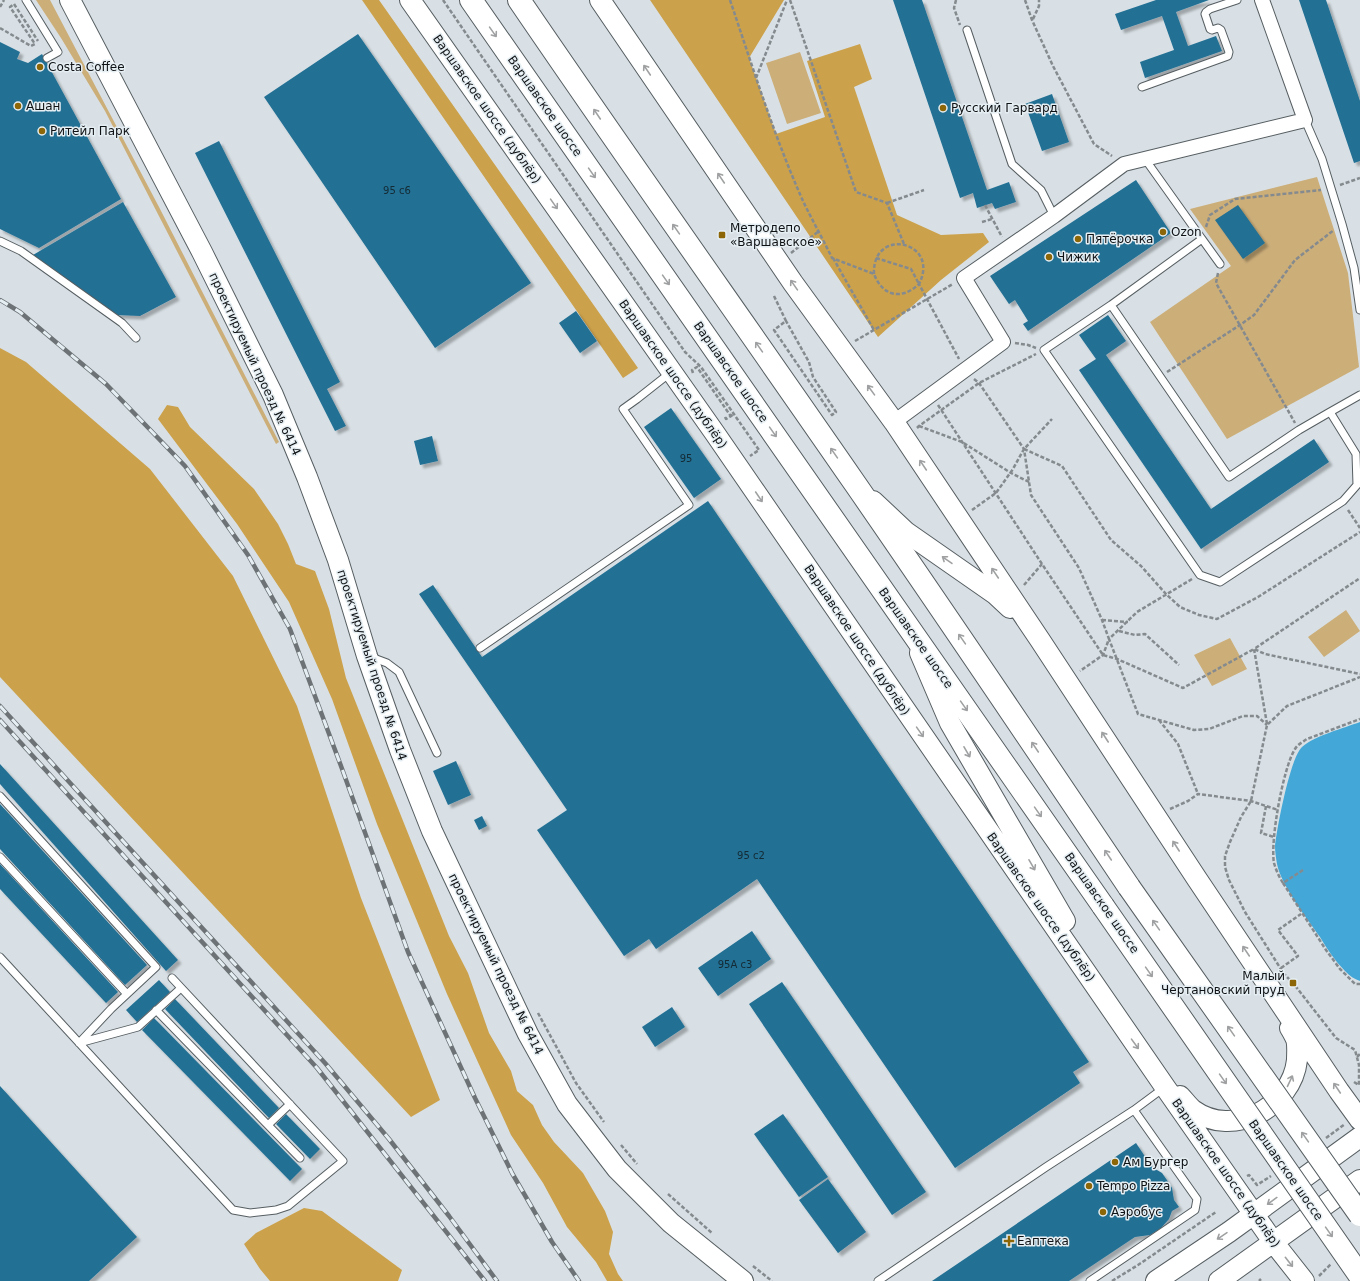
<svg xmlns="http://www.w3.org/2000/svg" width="1360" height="1281" font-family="'DejaVu Sans',sans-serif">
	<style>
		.green { fill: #ccae79 }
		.forest { fill: #cca14b }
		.water { fill: #43a8d7 }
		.building { fill: #227094; filter: url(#shadow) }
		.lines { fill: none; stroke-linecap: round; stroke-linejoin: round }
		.lane-casing { stroke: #565e62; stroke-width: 9 }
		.street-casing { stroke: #565e62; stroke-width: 16 }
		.secondary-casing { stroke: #565e62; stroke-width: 22 }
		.primary-casing { stroke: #565e62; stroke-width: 24 }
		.path { stroke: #848a8e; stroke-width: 2.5; stroke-dasharray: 4 2; stroke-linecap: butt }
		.lane { stroke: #fff; stroke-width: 7 }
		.street { stroke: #fff; stroke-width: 14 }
		.secondary { stroke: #fff; stroke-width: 20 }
		.primary { stroke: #fff; stroke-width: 22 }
		.rail-casing { stroke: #6c7275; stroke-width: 4.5 }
		.rail { stroke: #e5eef3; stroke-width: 3; stroke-dasharray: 9; stroke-linecap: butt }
		.primary-bridge-casing { stroke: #565e62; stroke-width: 24; stroke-linecap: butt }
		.primary-bridge { stroke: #fff; stroke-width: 22 }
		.oneway { stroke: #9fa0a1 }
		.poi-dot { fill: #8d6608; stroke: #e5eef3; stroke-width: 1.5 }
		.labels { text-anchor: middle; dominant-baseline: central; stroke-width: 3; stroke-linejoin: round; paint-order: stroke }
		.number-label { font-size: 10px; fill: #142a34 }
		.poi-label { font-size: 12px; fill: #0f1214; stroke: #e5eef3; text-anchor: start }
		.street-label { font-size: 12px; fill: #0f1214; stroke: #e5eef3 }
	</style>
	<defs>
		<filter id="shadow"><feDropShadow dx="3.5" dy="3.5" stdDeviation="1" flood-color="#0004"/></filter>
	</defs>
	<rect width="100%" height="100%" fill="#d8e0e5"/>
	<!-- green -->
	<path class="green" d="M36,0H50L159,207L279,442L276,444L105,111L61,38Z
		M800,52L821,113L787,124L766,63Z
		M1317,177L1348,273L1359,367L1227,439L1150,322L1231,266L1190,209Z
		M1346,610L1360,631L1324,657L1308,637Z
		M1230,638L1247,669L1212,686L1194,655Z"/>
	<!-- forest -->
	<path class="forest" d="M362,0H379L638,368L623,378Z
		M650,0H784L749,58L776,134L825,117L807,61L860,44L872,79L854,87L897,215L941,235L983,233L989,242L941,280L878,337Z
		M0,348L26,362L150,469L233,576L297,706L361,898L440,1100L411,1117L0,677Z
		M167,405L178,407L190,427L254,489L278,524L288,544L296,564L315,571L329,609L346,678L449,936L468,973L489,1033L511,1071L517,1091L533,1105L542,1125L554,1142L583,1173L605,1211L613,1232L609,1254L618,1274L623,1281H607L596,1262L567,1227L543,1183L511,1135L447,994L377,824L332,699L289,602L237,524L158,419Z
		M304,1208L322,1211L402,1270L398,1281H270L260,1269L244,1244L256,1233Z"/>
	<!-- water -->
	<path class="water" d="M1360,722V981C1354,979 1350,976 1345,971C1335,961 1327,949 1320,937C1306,917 1282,887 1277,864C1276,858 1275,852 1275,846C1277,828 1290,758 1302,747C1314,736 1344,728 1360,722Z"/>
	<!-- building -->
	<path class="building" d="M893,0H922L987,190L1009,182L1016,202L995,209L992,203L977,208L973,193L960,198Z
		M1156,0H1209L1176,12L1188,46L1216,36L1222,51L1145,78L1140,62L1174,50L1162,16L1121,30L1115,14Z
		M1299,0H1326L1360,101V161L1354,163Z
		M358,34L531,283L435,348L264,97Z
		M0,42L20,52L17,59L28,63L42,54L121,199L39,248L0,229Z
		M1052,94L1069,142L1042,151L1025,104Z
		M219,141L340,382L327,389L346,426L335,431L195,153Z
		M1136,180L1171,233L1028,331L1023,324L1028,321L1015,300L1009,304L990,276Z
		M123,202L176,297L140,316L117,315L96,303L33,255Z
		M1238,205L1265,243L1243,259L1215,220Z
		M576,311L597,341L580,353L559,323Z
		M1108,315L1126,341L1106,355L1211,509L1314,439L1329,462L1201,549L1079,370L1096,359L1079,335Z
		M671,408L721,479L694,498L644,427Z
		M432,436L438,461L420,465L414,441Z
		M708,501L1089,1062L1073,1072L1080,1083L955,1168L757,879L656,949L649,939L624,956L537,830L567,810L419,594L433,585L482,657Z
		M456,761L471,795L448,805L433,771Z
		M0,764L178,960L166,971L0,784Z
		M0,804L147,965L125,985L0,849Z
		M482,816L487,826L479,830L474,820Z
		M0,864L118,992L106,1003L0,889Z
		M752,931L771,959L718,996L698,968Z
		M159,980L170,992L137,1022L126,1010Z
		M782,982L926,1192L892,1215L749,1004Z
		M175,999L279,1108L269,1118L165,1009Z
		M672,1007L685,1027L655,1047L642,1027Z
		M154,1018L302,1169L290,1181L142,1030Z
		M0,1086L137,1237L89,1281H0Z
		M286,1114L320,1149L310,1159L276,1124Z
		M783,1114L828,1177L799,1197L754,1134Z
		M1136,1143L1152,1167L1162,1173L1169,1183L1172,1188L1174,1200L1179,1207L1172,1211L1169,1219L1161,1228L1150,1235L1135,1237L1069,1281H932Z
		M828,1179L866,1232L838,1253L799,1200Z"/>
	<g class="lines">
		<!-- lane casing -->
		<g class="lane-casing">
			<path id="lane" d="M26,0L58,52L47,58
				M967,30L1012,164L1041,190L1054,216
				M1142,87L1228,56L1229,52L1221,30L1218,28L1212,30L1210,29L1205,14L1206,12L1210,9L1237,0
				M1305,120L1322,159L1342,224L1354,268L1360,310
				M1145,159L1202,239L1111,305L1044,350L1200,575L1220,582L1343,501L1357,485L1356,454L1330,412L1360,395
				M1202,239L1220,264
				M0,241L21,251L122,323L136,338
				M1111,305L1229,477L1299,430L1330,412
				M480,648L689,505L623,409L637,399L670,373
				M371,657L387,663L399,672L437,753
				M0,796L156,967L111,1009L79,1043
				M0,857L127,994
				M0,957L233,1210L250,1213L276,1210L288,1206L343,1161L172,978
				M156,1010L300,1158
				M79,1043L138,1027L181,988
				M268,1125L290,1104
				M878,1281L1046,1167L1134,1110L1165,1087
				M1090,1281L1195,1210L1197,1199L1134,1110"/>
		</g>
		<!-- street casing -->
		<g class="street-casing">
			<path id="street" d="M894,422L1003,342L964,278L1054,216L1124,164L1305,120L1262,0"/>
		</g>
		<!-- secondary casing -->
		<g class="secondary-casing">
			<path id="secondary" d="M70,0L202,252L273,395L307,477L338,560L367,656L400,750L432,831L528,1034L567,1104L617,1169L671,1223L743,1281
				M410,0L714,432L1165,1087L1274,1243L1304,1281
				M600,0L793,283L894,422L1040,640L1197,879L1339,1091L1360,1120
				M873,501L906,532L995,594L1010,608
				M920,653L950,723L1065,921
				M1180,1096C1184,1100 1188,1106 1193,1110C1233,1139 1292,1107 1297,1060C1297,1053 1298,1045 1296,1039C1294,1035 1292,1031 1290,1028
				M1156,1281L1229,1232L1360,1137
				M1219,1281L1360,1180"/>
		</g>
		<!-- primary casing -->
		<g class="primary-casing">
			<path id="primary" d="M471,0L1103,906
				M519,0C630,163 744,323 856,485C948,618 1039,753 1129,887"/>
		</g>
		<!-- path -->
		<path class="path" d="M443,0L685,352L701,367L759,450L750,456
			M730,0C753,68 774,136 803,201C812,220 823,239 832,258L874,274C883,297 902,300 919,284L959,359
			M790,0L856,192L887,203L904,244
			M956,0L954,8L960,25
			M1025,0L1032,20L1053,66L1094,144L1112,156
			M0,7L4,0
			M1033,19L1039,6V0
			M0,28L31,46L35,44L10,7L14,4L38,41
			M756,78L787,0
			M1340,185L1360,178
			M887,203L924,190
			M985,205L1002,237
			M982,222L992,219
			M1206,227L1210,215L1235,199L1321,190
			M791,253L819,231
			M833,258L874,330
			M876,258L911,269L919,284
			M1218,273L1216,283L1295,423
			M874,274C872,226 941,241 919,284
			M774,296L786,321L774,330L832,415L836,412L813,377L809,362L786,321
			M855,341L953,284
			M1015,343L1028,345L1036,348
			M1167,372L1240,325L1254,315L1295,260L1334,230
			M693,373L692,370L697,367L732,418
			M974,379L979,383L1024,449L1031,495L1079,568L1102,620L1109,639L1103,655L1080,671
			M938,405L1042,564L1103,655L1117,659L1183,688L1254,649L1265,654L1360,674
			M725,417L726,419L734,414
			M919,426L962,442L1011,473L1029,482
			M917,428L919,426L979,383L1036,354
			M1024,449L1062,466L1111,540L1141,566L1166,594L1180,607L1199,615L1217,619L1258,597L1360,532
			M972,510L996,493L1013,469L1024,449L1052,419
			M1348,510L1360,528
			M1192,579L1137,612L1109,639L1138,714L1194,730L1209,729L1243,716H1257L1267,725
			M1024,585L1042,564
			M1102,620L1128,622
			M1119,631L1135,635L1145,634L1179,665
			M1159,720L1178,744L1198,794
			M1267,724L1254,649L1360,578
			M1266,806L1261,833L1274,837
			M1170,809L1188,801L1198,794L1251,801L1278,810
			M1303,870L1283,883C1279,877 1276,870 1274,863C1270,841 1283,768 1295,749C1298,744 1303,742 1307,739L1360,719
			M1283,883L1326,950L1340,969L1355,984H1360
			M1281,968L1298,956L1278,930L1301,914
			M538,1013L576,1083L604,1122
			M1357,1057L1360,1054
			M1354,1082L1359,1085V1065L1355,1050L1336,1038L1293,983L1284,974L1245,912L1229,880L1225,867V856L1230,842L1241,817L1251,801L1267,725L1287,706L1360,677
			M1326,1138L1345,1124
			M621,1145L637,1164
			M1247,1176L1249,1175L1257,1185L1271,1176
			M668,1194L712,1233
			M753,1266L772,1281
			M1319,1276L1331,1264
			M1112,1281L1138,1265L1216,1212
			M1259,1281L1261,1279"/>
		<!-- lane -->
		<use href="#lane" class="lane"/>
		<!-- street -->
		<use href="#street" class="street"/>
		<!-- secondary -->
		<use href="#secondary" class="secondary"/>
		<!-- primary -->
		<use href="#primary" class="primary"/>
		<!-- rail casing -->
		<g class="rail-casing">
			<path id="rail" d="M0,300L20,312L106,384L185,466L248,555L290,629L341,766L408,952L475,1098L512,1173L552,1242L579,1281
				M0,706L325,1063L389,1139L449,1216L497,1281
				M0,720L317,1068L485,1281"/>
		</g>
		<!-- rail -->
		<use href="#rail" class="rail"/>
		<!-- primary-bridge casing -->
		<g class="primary-bridge-casing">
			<path id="primary-bridge" d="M1129,887L1360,1215
				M1103,906L1360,1276"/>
		</g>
		<!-- primary-bridge -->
		<use href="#primary-bridge" class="primary-bridge"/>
	</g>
	<!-- one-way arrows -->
	<defs><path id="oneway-shaft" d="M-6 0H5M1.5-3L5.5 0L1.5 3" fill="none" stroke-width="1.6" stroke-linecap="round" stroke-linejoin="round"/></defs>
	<g class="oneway">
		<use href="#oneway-shaft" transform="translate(493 32) rotate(55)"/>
		<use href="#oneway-shaft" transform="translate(647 70) rotate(-124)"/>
		<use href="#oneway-shaft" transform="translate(597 114) rotate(-124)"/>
		<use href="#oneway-shaft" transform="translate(592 173) rotate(55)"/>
		<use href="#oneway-shaft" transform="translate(721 178) rotate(-124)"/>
		<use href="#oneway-shaft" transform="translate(554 204) rotate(55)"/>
		<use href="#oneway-shaft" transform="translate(676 229) rotate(-125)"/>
		<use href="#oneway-shaft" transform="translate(666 280) rotate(55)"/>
		<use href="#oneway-shaft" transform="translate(794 285) rotate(-125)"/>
		<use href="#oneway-shaft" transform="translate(759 347) rotate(-125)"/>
		<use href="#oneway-shaft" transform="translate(871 390) rotate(-126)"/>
		<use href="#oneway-shaft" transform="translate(773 432) rotate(55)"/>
		<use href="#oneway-shaft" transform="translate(834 453) rotate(-125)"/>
		<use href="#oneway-shaft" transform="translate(923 465) rotate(-124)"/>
		<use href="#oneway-shaft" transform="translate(759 497) rotate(56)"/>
		<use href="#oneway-shaft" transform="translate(947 560) rotate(-145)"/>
		<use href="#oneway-shaft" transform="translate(995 573) rotate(-124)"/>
		<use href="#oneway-shaft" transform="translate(962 639) rotate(-125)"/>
		<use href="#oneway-shaft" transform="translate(964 706) rotate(55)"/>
		<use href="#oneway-shaft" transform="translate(920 732) rotate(55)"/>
		<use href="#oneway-shaft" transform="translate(1105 737) rotate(-123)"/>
		<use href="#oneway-shaft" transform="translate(1035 747) rotate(-124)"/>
		<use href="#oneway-shaft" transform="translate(967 752) rotate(60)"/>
		<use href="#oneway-shaft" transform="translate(1038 812) rotate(55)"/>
		<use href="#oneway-shaft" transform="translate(1176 846) rotate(-123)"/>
		<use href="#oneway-shaft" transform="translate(1108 855) rotate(-124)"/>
		<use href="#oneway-shaft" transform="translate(1032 865) rotate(60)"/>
		<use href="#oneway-shaft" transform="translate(1156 925) rotate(-125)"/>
		<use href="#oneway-shaft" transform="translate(1246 951) rotate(-124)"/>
		<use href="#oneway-shaft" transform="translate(1149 972) rotate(55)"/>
		<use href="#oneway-shaft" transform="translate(1231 1031) rotate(-125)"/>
		<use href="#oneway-shaft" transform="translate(1135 1044) rotate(54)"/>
		<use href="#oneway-shaft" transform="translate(1223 1079) rotate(55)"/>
		<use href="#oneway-shaft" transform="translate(1290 1081) rotate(-65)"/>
		<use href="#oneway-shaft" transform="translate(1337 1088) rotate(-124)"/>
		<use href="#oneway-shaft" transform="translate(1305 1137) rotate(-125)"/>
		<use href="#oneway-shaft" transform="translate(1272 1201) rotate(144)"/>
		<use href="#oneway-shaft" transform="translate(1329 1232) rotate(55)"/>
		<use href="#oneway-shaft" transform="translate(1222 1236) rotate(146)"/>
		<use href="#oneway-shaft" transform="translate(1289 1262) rotate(52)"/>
	</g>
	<!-- markers -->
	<g class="poi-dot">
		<circle cx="40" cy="67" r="4"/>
		<circle cx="18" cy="106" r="4"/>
		<circle cx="943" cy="108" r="4"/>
		<circle cx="42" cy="131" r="4"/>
		<circle cx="1163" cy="232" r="4"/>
		<rect x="718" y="231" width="8" height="8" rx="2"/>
		<circle cx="1078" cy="239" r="4"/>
		<circle cx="1049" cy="257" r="4"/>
		<rect x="1289" y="979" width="8" height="8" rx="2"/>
		<circle cx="1115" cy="1162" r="4"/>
		<circle cx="1089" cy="1186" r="4"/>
		<circle cx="1103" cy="1212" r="4"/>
		<path d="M1007 1235h4v4h4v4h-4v4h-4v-4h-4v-4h4z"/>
	</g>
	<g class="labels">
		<!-- number labels -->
		<g class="number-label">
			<text x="397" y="190">95 с6</text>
			<text x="686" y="458">95</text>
			<text x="751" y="855">95 с2</text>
			<text x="735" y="964">95А с3</text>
		</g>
		<!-- poi labels -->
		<g class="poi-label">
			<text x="48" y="67">Costa Coffee</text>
			<text x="26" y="106">Ашан</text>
			<text x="951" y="108">Русский Гарвард</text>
			<text x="50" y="131">Ритейл Парк</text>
			<text x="730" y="228">Метродепо<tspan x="730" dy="14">«Варшавское»</tspan></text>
			<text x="1171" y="232">Ozon</text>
			<text x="1086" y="239">Пятёрочка</text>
			<text x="1057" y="257">Чижик</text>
			<text x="1285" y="976" text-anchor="end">Малый<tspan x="1285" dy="14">Чертановский пруд</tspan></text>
			<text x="1123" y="1162">Ам Бургер</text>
			<text x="1097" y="1186">Tempo Pizza</text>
			<text x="1111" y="1212">Аэробус</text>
			<text x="1017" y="1241">Еаптека</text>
		</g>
		<!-- street labels -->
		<g class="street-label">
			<text transform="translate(545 106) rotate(55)">Варшавское шоссе</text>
			<text transform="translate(487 109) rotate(55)">Варшавское шоссе (дублёр)</text>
			<text transform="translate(255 364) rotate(65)">проектируемый проезд № 6414</text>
			<text transform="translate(731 372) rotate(55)">Варшавское шоссе</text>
			<text transform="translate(673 374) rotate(55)">Варшавское шоссе (дублёр)</text>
			<text transform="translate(916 638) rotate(55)">Варшавское шоссе</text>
			<text transform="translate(857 640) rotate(56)">Варшавское шоссе (дублёр)</text>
			<text transform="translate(372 665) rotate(72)">проектируемый проезд № 6414</text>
			<text transform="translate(1102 903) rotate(55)">Варшавское шоссе</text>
			<text transform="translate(1041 907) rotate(55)">Варшавское шоссе (дублёр)</text>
			<text transform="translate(496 964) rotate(64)">проектируемый проезд № 6414</text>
			<text transform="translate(1286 1170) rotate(55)">Варшавское шоссе</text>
			<text transform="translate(1226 1173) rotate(55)">Варшавское шоссе (дублёр)</text>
		</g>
	</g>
</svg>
